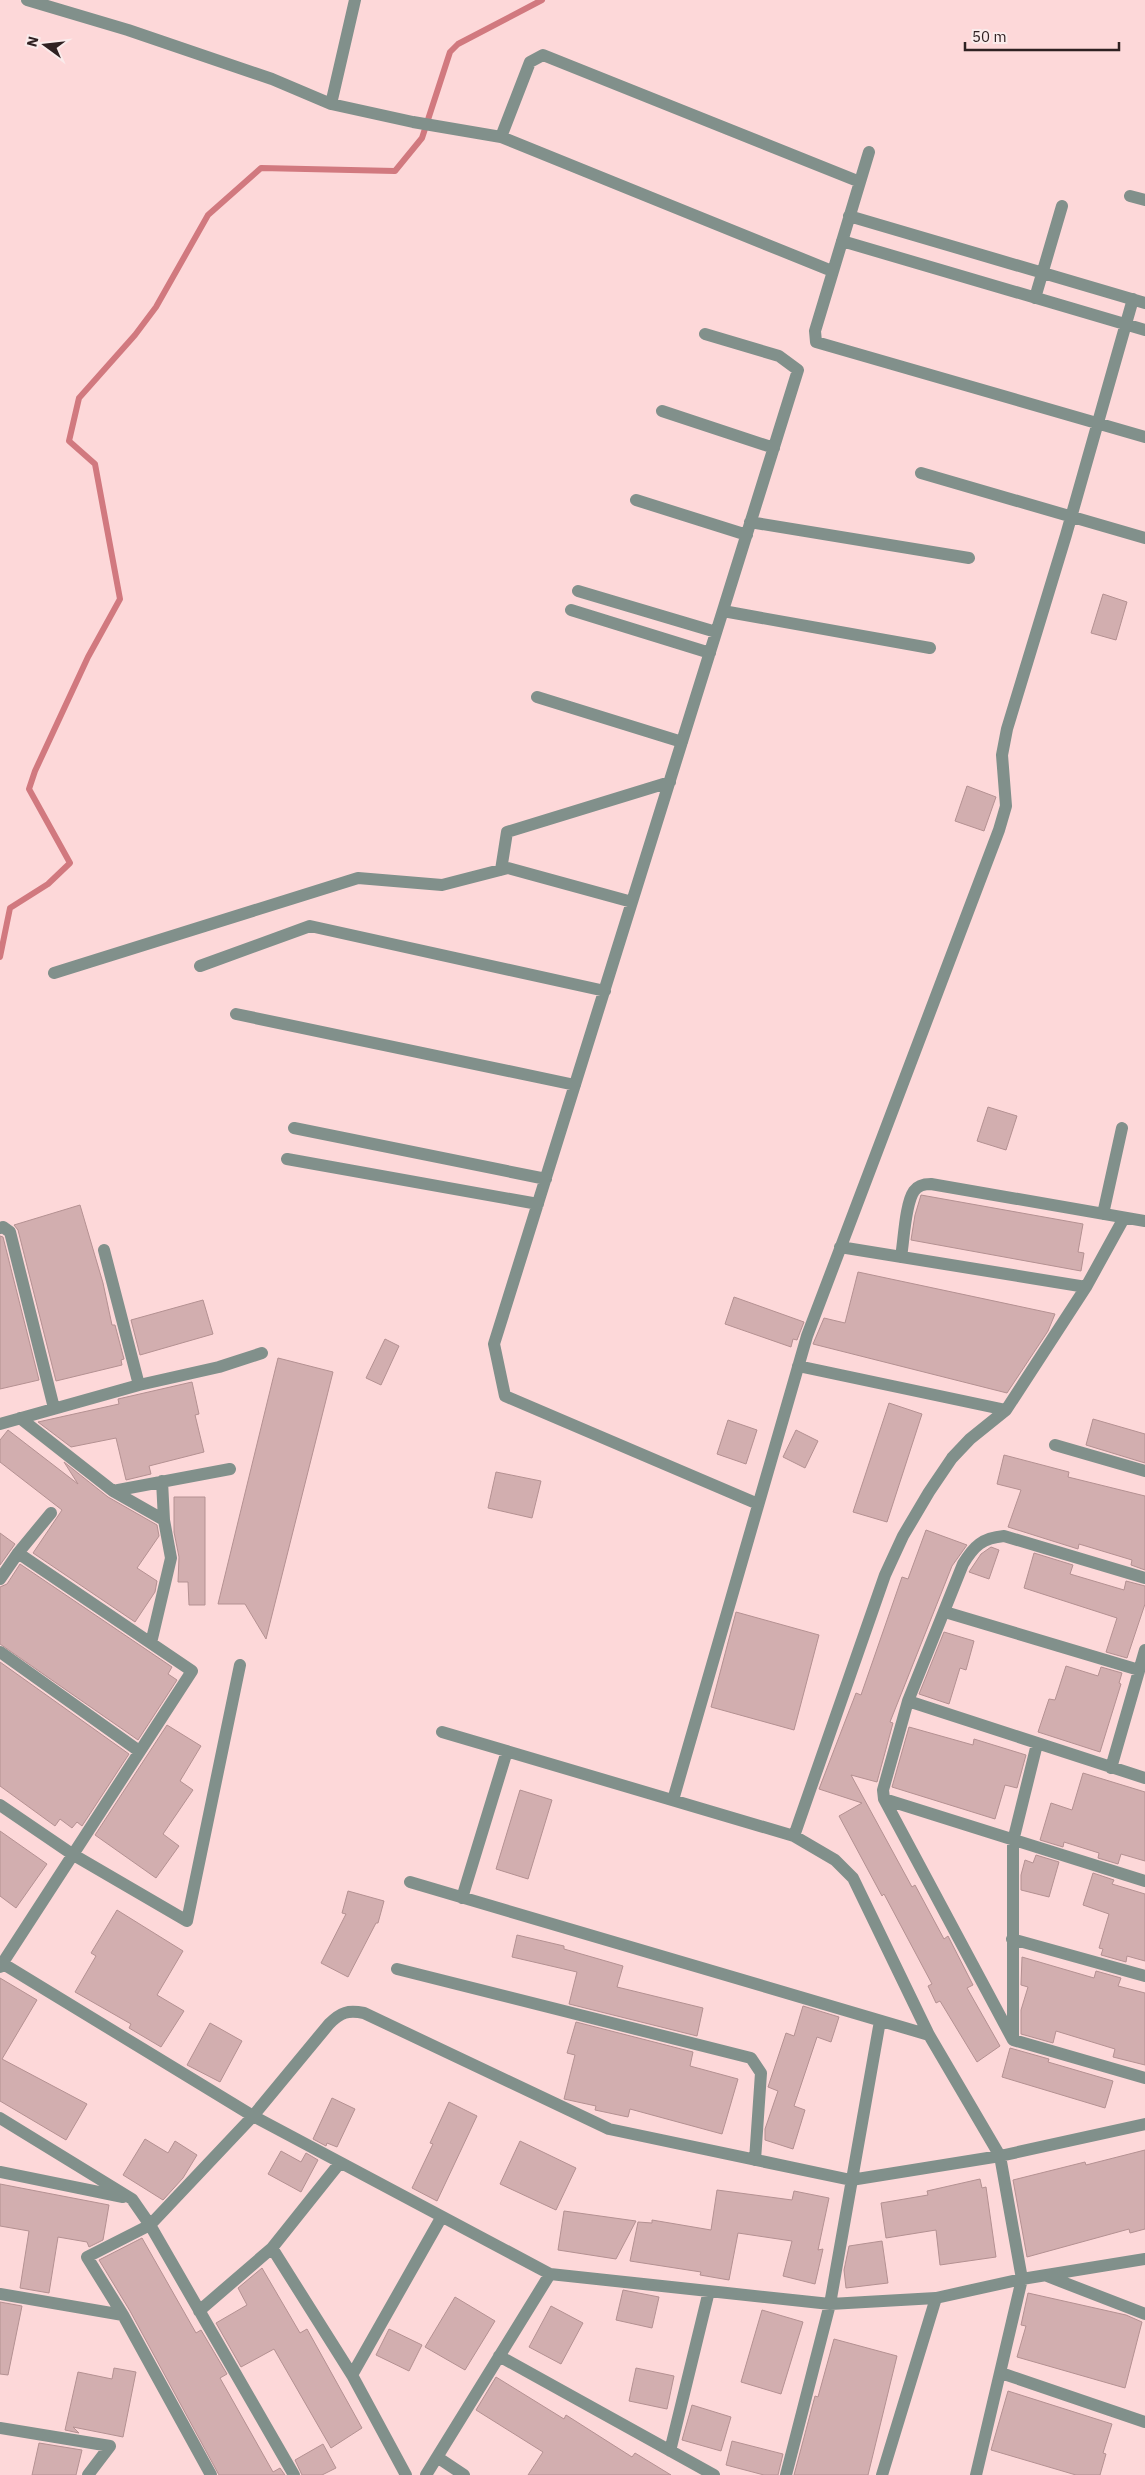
<svg xmlns="http://www.w3.org/2000/svg" width="1145" height="2475" font-family="'IBM Plex Sans',sans-serif">
	<style>
		.lines { fill: none; stroke-linecap: round; stroke-linejoin: round }
		.stream { stroke: #d1797f; stroke-width: 6 }
		.building { fill: #d2aeaf; stroke: #b49192 }
		.street { stroke: #81908b; stroke-width: 12 }
	</style>
	<rect width="100%" height="100%" fill="#fdd8d9"/>
	<g class="lines">
		<!-- stream -->
		<path class="stream" d="M0,957L10,908L48,884L70,863L29,789L35,771L88,657L120,599L95,464L69,441L79,398L135,335L156,307L208,215L261,168L395,171L422,138L450,52L458,44L542,0"/>
	</g>
	<!-- building -->
	<path class="building" d="M1103,594L1127,602L1116,640L1091,633Z
		M967,786L996,797L984,831L955,821Z
		M988,1107L1017,1116L1006,1150L977,1141Z
		M921,1195L1083,1224L1078,1252L1084,1253L1081,1271L911,1240L915,1215Z
		M80,1205L103,1283L112,1325H115L124,1359L121,1360L122,1365L56,1381L18,1230L14,1225Z
		M0,1236L3,1237L39,1380L0,1389Z
		M858,1272L1055,1314L1048,1331L1007,1393L813,1344L824,1318L845,1323Z
		M734,1297L804,1322L797,1340L793,1339L791,1347L725,1324Z
		M203,1300L213,1334L140,1355L131,1320Z
		M385,1339L399,1346L381,1385L366,1378Z
		M278,1358L333,1372L266,1639L245,1604H218Z
		M192,1382L199,1414L195,1415L204,1452L149,1466L151,1474L126,1480L116,1438L71,1447L38,1422L119,1404L118,1399Z
		M889,1403L922,1414L887,1522L853,1512Z
		M1093,1419L1145,1434V1463L1086,1445Z
		M728,1420L757,1430L746,1464L717,1454Z
		M8,1430L78,1484L64,1462L108,1497L157,1525L159,1536L137,1568L157,1581L155,1592L135,1622L33,1553L62,1510L0,1462V1440Z
		M796,1430L818,1441L805,1468L783,1457Z
		M1004,1455L1069,1472L1068,1477L1145,1496V1570L1131,1565L1132,1560L1079,1544L1078,1549L1008,1527L1021,1490L997,1484Z
		M496,1472L541,1481L532,1518L488,1508Z
		M174,1497H205V1605H189L188,1582H178L179,1557L174,1532Z
		M926,1530L967,1545L952,1566L890,1722L893,1723L877,1782L851,1775L912,1887L915,1885L944,1939L948,1936L973,1985L967,1988L1000,2046L977,2062L940,2001L936,2003L928,1986L932,1984L884,1894L882,1896L839,1816L862,1803L819,1789L856,1693L861,1695L902,1577L908,1579Z
		M0,1533L15,1544L0,1565Z
		M991,1547L999,1550L989,1579L969,1572L981,1554Z
		M1034,1553L1073,1565L1070,1574L1124,1590L1126,1581L1145,1586V1604L1127,1658L1106,1652L1117,1618L1024,1588Z
		M20,1564L172,1667L168,1674L177,1680L138,1740L0,1644V1587L7,1584Z
		M736,1612L819,1635L794,1730L711,1707Z
		M944,1632L974,1641L966,1670L960,1668L949,1704L919,1694Z
		M0,1662L129,1754L82,1826L77,1822L72,1828L60,1819L55,1826L0,1786Z
		M1066,1666L1098,1676L1101,1667L1122,1673L1119,1683L1121,1684L1100,1752L1038,1732L1049,1699L1055,1700Z
		M167,1725L201,1746L180,1781L193,1790L163,1834L179,1846L156,1878L95,1835Z
		M909,1727L973,1745L974,1739L1026,1755L1017,1788L1005,1785L995,1819L892,1787Z
		M1083,1773L1145,1792V1861L1121,1854L1118,1864L1098,1858L1099,1853L1064,1842L1063,1847L1040,1840L1051,1803L1072,1810Z
		M520,1790L552,1800L528,1879L496,1869Z
		M0,1831L47,1864L16,1908L0,1896Z
		M1036,1855L1059,1862L1049,1897L1021,1890V1875L1025,1860L1033,1863Z
		M1093,1873L1114,1880L1112,1884L1145,1894V1961L1127,1956L1126,1962L1101,1955L1103,1949L1099,1948L1109,1914L1083,1905Z
		M348,1891L384,1901L378,1923H376L348,1977L321,1963L346,1914L342,1913Z
		M117,1910L183,1951L157,1995L184,2011L161,2047L129,2028L131,2024L75,1992L96,1956L91,1953Z
		M517,1935L564,1946V1949L623,1966L617,1987L703,2008L697,2036L569,2004L577,1972L512,1957Z
		M1022,1957L1094,1978L1096,1971L1121,1978L1118,1986L1145,1993V2065L1113,2057L1115,2049L1056,2031L1053,2043L1021,2034V2010L1028,1987L1021,1985Z
		M0,1978L37,2000L2,2059L87,2104L66,2140L0,2101Z
		M803,2006L839,2017L831,2042L817,2037L794,2106L805,2110L793,2149L765,2140V2129L778,2091L768,2087L786,2033L794,2036Z
		M576,2022L693,2052L690,2066L738,2079L722,2134L630,2109L628,2117L595,2110L596,2106L564,2099L575,2055L567,2053Z
		M210,2023L242,2041L220,2082L187,2065Z
		M1010,2048L1049,2059L1048,2062L1113,2081L1105,2108L1002,2077Z
		M332,2098L355,2109L337,2147L327,2143L326,2146L313,2139Z
		M449,2102L477,2116L437,2201L412,2188L433,2144L430,2143Z
		M145,2139L168,2153L175,2141L197,2155L183,2178L163,2200L123,2175Z
		M520,2141L576,2168L556,2210L500,2184Z
		M1145,2150V2229L1130,2233L1129,2229L1027,2257L1013,2180L1085,2162L1086,2165Z
		M281,2151L301,2162L306,2153L318,2160L301,2192L268,2174Z
		M980,2179L982,2188L986,2187L996,2257L940,2265L936,2230L886,2238L881,2203L928,2195L927,2191Z
		M0,2184L109,2205L103,2240L89,2247L87,2242L58,2237L49,2293L20,2288L29,2231L0,2226Z
		M717,2190L792,2200L794,2191L829,2198L818,2250L823,2249L815,2284L783,2276L792,2241L738,2233L729,2280L700,2275L701,2272L630,2261L638,2222L652,2223V2220L711,2230Z
		M564,2211L636,2221L616,2259L558,2250Z
		M142,2238L196,2333L201,2330L227,2374L220,2378L273,2472L280,2468L285,2475H219L130,2311L99,2260Z
		M882,2241L888,2283L846,2288L844,2270L849,2246Z
		M262,2268L300,2333L307,2329L362,2428L331,2448L274,2349L241,2367L216,2323L247,2305L238,2288Z
		M623,2290L659,2297L652,2328L616,2320Z
		M1028,2293L1126,2315L1142,2322L1125,2388L1017,2357L1026,2326L1021,2325Z
		M455,2297L495,2321L465,2370L425,2347Z
		M0,2302L22,2306L8,2375L0,2374Z
		M551,2306L583,2323L561,2364L529,2347Z
		M762,2310L803,2322L781,2394L741,2382Z
		M389,2329L422,2345L409,2371L376,2355Z
		M834,2339L897,2356L868,2475H794L815,2396L818,2397Z
		M114,2368L136,2372L123,2437L73,2427L79,2433L65,2430L78,2372L112,2379Z
		M636,2368L674,2376L667,2409L629,2401Z
		M496,2377L564,2419L566,2415L632,2457L635,2453L671,2475H528L543,2452L476,2410Z
		M1008,2391L1112,2424L1103,2453L1106,2454L1100,2475H1076L991,2450Z
		M692,2405L731,2417L721,2451L682,2440Z
		M732,2441L783,2454L778,2475H764L726,2465Z
		M39,2443L82,2450L76,2475H32Z
		M323,2444L336,2468L322,2475H302L295,2460Z"/>
	<g class="lines">
		<!-- street -->
		<path class="street" d="M27,0L128,30L272,79L331,104L413,122L501,137L832,271
			M331,104L355,0
			M501,137L530,62L543,55L860,182
			M869,152L815,331L816,342L1145,437
			M1130,196L1145,200
			M849,216L1145,303
			M842,241L1145,330
			M1035,298L1062,206
			M705,334L779,356L798,370L494,1344L505,1396L758,1504
			M662,411L774,448
			M921,473L1145,538
			M636,500L747,535
			M750,522L969,558
			M578,591L716,632
			M571,610L710,653
			M723,611L930,648
			M537,697L682,742
			M501,870L507,832L670,782
			M200,966L310,926L605,991
			M54,973L358,878L442,885L508,868L632,902
			M236,1014L575,1085
			M294,1128L546,1179
			M287,1159L538,1204
			M1103,1214L1122,1128
			M0,1228L3,1227L10,1232L54,1408
			M840,1247L1086,1287
			M104,1250L139,1385
			M901,1257C904,1240 905,1204 914,1191C918,1185 924,1184 931,1184L1145,1221
			M798,1366L1006,1410
			M20,1418L113,1491L164,1520
			M0,1424L139,1385L219,1367L262,1353
			M1055,1445L1145,1471
			M113,1491L230,1469
			M18,1553L51,1513
			M1145,1578L1004,1536C982,1538 974,1546 963,1564L908,1701L883,1790L884,1799L1013,2040L1145,2078
			M0,1579L18,1553L192,1671L0,1967
			M945,1612L1139,1670
			M151,1643L171,1558L164,1520L162,1481
			M0,1652L139,1751
			M908,1701L1145,1778
			M442,1732L794,1836L835,1860L853,1878L929,2035L1000,2156L1022,2279L976,2475
			M1111,1768L1145,1650
			M884,1799L1145,1881
			M673,1800L807,1336L999,830L1006,806L1002,755L1007,729L1066,535L1133,299
			M0,1805L72,1854L187,1921L240,1665
			M794,1836L885,1575L903,1536L929,1492L952,1458L970,1439L1006,1410L1086,1287L1124,1218
			M410,1882L929,2035
			M462,1898L507,1751
			M1012,1939L1145,1976
			M0,1962L253,2116L550,2274L830,2304L936,2298L1022,2279L1145,2259
			M397,1969L751,2058L761,2073L755,2160
			M1013,2038V1841L1037,1744
			M0,2118L132,2199L150,2225L294,2475
			M0,2172L123,2197
			M272,2248L352,2375L406,2475
			M1047,2276L1145,2314
			M0,2294L123,2315
			M199,2311L272,2248L339,2164
			M499,2356L714,2475
			M1001,2373L1145,2422
			M352,2375L441,2218
			M0,2428L110,2446L88,2475
			M670,2451L709,2291
			M437,2457L464,2475
			M211,2475L123,2315L87,2257L150,2225L253,2116L329,2024C341,2012 348,2010 364,2013L609,2129L851,2180L1000,2156L1145,2124
			M426,2475L550,2274
			M786,2475L830,2304L880,2021
			M882,2475L936,2298"/>
	</g>
	<!-- north arrow -->
	<g transform="translate(45 45) rotate(285)" stroke="#faebeb" stroke-width="4" paint-order="stroke">
	<path d="M0-4L9 19L0 12L-9 19Z" fill="#2f2122"/>
	<text y="-8" font-size="14" font-weight="bold" text-anchor="middle" fill="#2f2122">N</text>
	</g>
	<!-- scale -->
	<path d="M965 42v8h154v-8" fill="none" stroke="#2f2122" stroke-width="2.5"/>
	<text x="972" y="42" font-size="15" fill="#2f2122" stroke="#faebeb" stroke-width="4" paint-order="stroke">50 m</text>
</svg>
